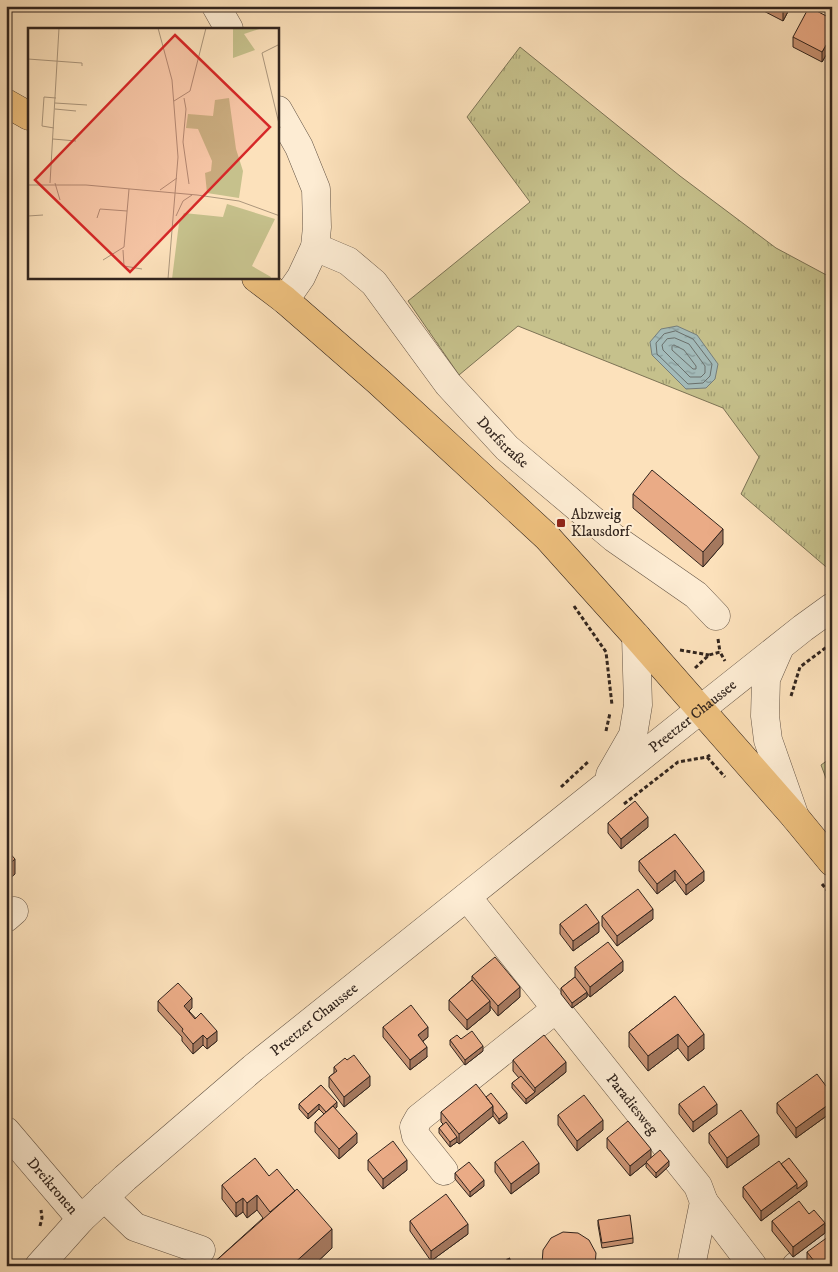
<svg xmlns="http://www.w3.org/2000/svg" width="838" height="1272" font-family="'IM FELL DW Pica',serif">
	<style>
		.grass { fill: url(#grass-tufts); stroke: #7c7355 }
		.water { fill: url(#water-ripples); stroke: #767f7c }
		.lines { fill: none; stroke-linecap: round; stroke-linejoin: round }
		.shore { stroke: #6a706c; stroke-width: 1 }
		.minor-casing { stroke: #645445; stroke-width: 29 }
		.major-casing { stroke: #32251e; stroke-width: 29 }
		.path { stroke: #32251e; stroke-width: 3; stroke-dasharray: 4 2.5; stroke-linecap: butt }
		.minor { stroke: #fdecd3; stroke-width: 28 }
		.major { stroke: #eec07e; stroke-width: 28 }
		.wall { fill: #c99373; stroke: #32251e }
		.shaded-wall { fill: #a4785e; stroke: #32251e }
		.building { fill: #eaab86; stroke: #32251e }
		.poi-dot { fill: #8f2418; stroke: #fdecd3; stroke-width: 2 }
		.labels { text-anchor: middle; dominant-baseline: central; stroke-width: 4; stroke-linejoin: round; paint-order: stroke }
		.street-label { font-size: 15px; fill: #32251e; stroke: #fdecd3 }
		.poi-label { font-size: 15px; fill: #32251e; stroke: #fdecd3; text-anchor: start }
		.inset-road { fill: none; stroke: #ab967c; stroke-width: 1 }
		.view { fill: #d62828; fill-opacity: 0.15; stroke: #d62828; stroke-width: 2.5 }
		.inset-edge { fill: none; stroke: #32251e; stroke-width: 2.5 }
	</style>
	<defs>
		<pattern id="grass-tufts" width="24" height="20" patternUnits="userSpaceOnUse" patternTransform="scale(1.25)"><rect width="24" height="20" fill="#c6c18c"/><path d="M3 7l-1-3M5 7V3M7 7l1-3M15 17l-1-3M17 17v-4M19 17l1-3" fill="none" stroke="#a19d72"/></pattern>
		<pattern id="water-ripples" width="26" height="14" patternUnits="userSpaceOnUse" patternTransform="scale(1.25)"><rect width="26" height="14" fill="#a3bbba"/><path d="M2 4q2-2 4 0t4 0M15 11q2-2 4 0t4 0" fill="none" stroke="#859897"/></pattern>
	</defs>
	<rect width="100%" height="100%" fill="#fce1bb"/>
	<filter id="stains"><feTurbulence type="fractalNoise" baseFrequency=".004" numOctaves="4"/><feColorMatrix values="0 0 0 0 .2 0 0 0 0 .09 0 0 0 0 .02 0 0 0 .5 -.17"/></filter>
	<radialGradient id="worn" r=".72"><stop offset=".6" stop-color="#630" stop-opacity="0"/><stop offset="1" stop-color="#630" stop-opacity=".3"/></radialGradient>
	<!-- grass -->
	<path class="grass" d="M520,47L680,176L776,248L832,278V572L741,494L759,457L723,408L518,326L459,375L408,301L530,202L467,117Z
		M832,757V794L821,765Z"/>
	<!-- water -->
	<path class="water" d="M677,326L697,335L718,364L715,379L706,388L686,389L652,355L650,342L661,329Z"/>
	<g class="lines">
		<!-- shore -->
		<path class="shore" d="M676,331L693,339L712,364L710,376L703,383L688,384L657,354L656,343L664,334Z
			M675,338L689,344L705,366V373L701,377H690L663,350L662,345L667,339Z
			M674,345L684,350L696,366V369H693L672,350V347Z"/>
		<!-- minor casing -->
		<g class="minor-casing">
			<g id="minor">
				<path d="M216,6L229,29"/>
				<path d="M278,110L299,147L316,189L317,227L315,247L301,277L285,300"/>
				<path id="s1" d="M315,247L348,261L374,283L448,384L507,448L614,538L696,595L716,616"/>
				<path d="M780,647L766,679L765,716L768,740L795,817"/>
				<path d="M610,775L633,735L638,705L636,636"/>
				<path id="s2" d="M467,897L698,1186L704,1202L691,1266"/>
				<path d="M6,918L14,911"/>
				<path id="s3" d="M6,1131L81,1219"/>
				<path d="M444,1171L416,1136L414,1127L419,1118L557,1008"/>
				<path d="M104,1197L135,1227L201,1250"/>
				<path d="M704,1202L753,1266"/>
				<path id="s4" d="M39,1266L81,1219L125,1178L253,1068L701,709L803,628L832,607"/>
				<path d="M796,1266L832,1238"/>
			</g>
		</g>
		<!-- major casing -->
		<g class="major-casing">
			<path id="major" d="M6,103L29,116
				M256,278L285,300L379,382L547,537L636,636L795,817L832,862"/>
		</g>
		<!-- path -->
		<path class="path" d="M574,606L606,652L612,705
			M718,639L720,652
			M680,650L709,655
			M695,668L709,655L720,652L725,661
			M791,696L800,667L832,643
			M606,731L610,713
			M707,757L725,777
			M561,787L589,761
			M624,804L678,762L707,757L710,755
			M822,884L832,896
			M40,1226L42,1218L41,1210
			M495,1266L512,1258"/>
		<!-- minor -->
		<use href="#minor" class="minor"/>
		<!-- major -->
		<use href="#major" class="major"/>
	</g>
	<!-- wall -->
	<path class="wall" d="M754,6H791L783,21Z
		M832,19V45L822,62L793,47V37Z
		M633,494L723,544L703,567L633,508Z
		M608,823L648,827L621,849L608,833Z
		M675,834L704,881L686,895L675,880L657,894L639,871V861Z
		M602,916L653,919L617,946L602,926Z
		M560,924L599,932L573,951L560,934Z
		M575,967L623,971L590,997L587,993V997L572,1008L561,994V988L575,977Z
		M472,976L520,997L498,1016L490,1006V1011L467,1030L449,1010V1000L472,980Z
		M675,996L704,1049L688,1061L678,1048L648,1071L629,1047V1032Z
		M158,1001L192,1008L189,1011L217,1041L207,1049L203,1045L193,1054L182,1041V1037L158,1011Z
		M383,1027L428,1037L423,1041L427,1057L410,1070L383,1037Z
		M461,1039L483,1051L465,1065L450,1045V1040Z
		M513,1060L566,1072L526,1104L512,1088V1083L519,1078L513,1071Z
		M334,1067L370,1086L344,1107L329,1087V1077L334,1073Z
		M321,1085L337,1107L335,1109L357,1143L339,1159L315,1132V1122L324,1114L319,1109L308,1119L299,1109V1104Z
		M832,1094V1112L796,1138L777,1113V1103Z
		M486,1097L507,1118L499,1124L493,1116L459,1144L457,1142L450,1147L439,1133V1128L443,1124L441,1122V1112Z
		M679,1104L717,1114L693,1132L679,1114Z
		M558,1115L603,1130L577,1151L558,1125Z
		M709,1133L759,1145L727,1168L709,1143Z
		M607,1138L651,1158L669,1166L656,1178L646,1167V1163L630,1176L607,1148Z
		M368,1160L407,1170L383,1189L368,1170Z
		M495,1162L539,1173L511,1194L495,1172Z
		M781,1164L807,1186L761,1221L743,1197V1187Z
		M455,1173L484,1186L470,1197L455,1179Z
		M269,1176L332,1248L313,1266H210L263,1218L257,1210L247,1218L243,1212L236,1217L222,1199V1185Z
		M598,1220L633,1238V1243L602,1248L598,1225Z
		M410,1221L468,1234L431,1261L410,1231Z
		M772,1221L825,1233L793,1257L772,1231Z
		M807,1252L832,1266H807Z"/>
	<!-- shaded-wall -->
	<path class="shaded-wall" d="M786,6H791L783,21V11Z
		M832,35V45L822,62V52Z
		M723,529V544L703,567V552Z
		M648,817V827L621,849V839Z
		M15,859V874L6,882V867Z
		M675,870V880L657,894V884Z
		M704,871V881L686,895V885Z
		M653,909V919L617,946V936Z
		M599,922V932L573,951V941Z
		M623,961V971L590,997V987Z
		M520,987V997L498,1016V1006Z
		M587,992V997L572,1008V1003Z
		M192,998V1008L184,1016V1006Z
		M490,1001V1011L467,1030V1020Z
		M428,1027V1037L418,1045V1035Z
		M217,1031V1041L207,1049V1039Z
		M678,1034V1048L648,1071V1056Z
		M704,1034V1049L688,1061V1047Z
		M203,1035V1045L193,1054V1044Z
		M483,1046V1051L465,1065V1060Z
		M427,1047V1057L410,1070V1060Z
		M566,1062V1072L526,1104V1099L535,1092V1088Z
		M370,1076V1086L344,1107V1097Z
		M337,1102V1107L326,1117V1112Z
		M832,1102V1112L796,1138V1128Z
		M319,1104V1109L308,1119V1114Z
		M717,1104V1114L693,1132V1122Z
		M493,1106V1116L459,1144V1134Z
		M507,1113V1118L499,1124V1119Z
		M603,1120V1130L577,1151V1141Z
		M357,1133V1143L339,1159V1149Z
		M759,1135V1145L727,1168V1158Z
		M457,1137V1142L450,1147V1142Z
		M651,1149V1159L630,1176V1166Z
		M407,1160V1170L383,1189V1179Z
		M669,1161V1166L656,1178V1173Z
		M539,1163V1173L511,1194V1184Z
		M484,1180V1186L470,1197V1192Z
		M807,1181V1186L761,1221V1211L797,1184Z
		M257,1195V1210L247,1218V1203Z
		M243,1198V1212L236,1217V1203Z
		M825,1223V1233L793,1257V1247Z
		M468,1224V1234L431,1261V1251Z
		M332,1229V1248L313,1266H291Z"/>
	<!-- building -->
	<path class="building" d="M774,6H786L783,11Z
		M809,7L832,19V35L822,52L793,37Z
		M652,470L723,529L703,552L633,494Z
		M635,801L648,817L621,839L608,823Z
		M675,834L704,871L686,885L675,870L657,884L639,861Z
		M6,849L15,859L6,867Z
		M638,889L653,909L617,936L602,916Z
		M586,904L599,922L573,941L560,924Z
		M608,942L623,961L590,987L575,967Z
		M495,957L520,987L498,1006L472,976Z
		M575,977L587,992L572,1003L561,988Z
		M472,980L490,1001L467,1020L449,1000Z
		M178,983L192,998L184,1006L195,1019L201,1013L217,1031L207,1039L203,1035L193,1044L182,1031L183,1029L158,1001Z
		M675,996L704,1034L688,1047L678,1034L648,1056L629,1032Z
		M411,1005L428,1027L418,1035L427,1047L410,1060L383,1027Z
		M472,1031L483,1046L465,1060L450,1040L457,1035L461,1039Z
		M544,1035L566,1062L535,1088L513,1060Z
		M354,1055L370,1076L344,1097L329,1077L337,1071L334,1067L345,1058L347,1060Z
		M817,1074L832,1094V1102L796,1128L777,1103Z
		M521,1076L535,1092L526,1099L512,1083Z
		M476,1084L493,1106L459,1134L441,1112Z
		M321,1085L337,1102L326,1112L319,1104L308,1114L299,1104Z
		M704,1086L717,1104L693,1122L679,1104Z
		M491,1093L507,1113L499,1119L493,1111V1106L486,1097Z
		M584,1095L603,1120L577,1141L558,1115Z
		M333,1106L357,1133L339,1149L315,1122Z
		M741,1110L759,1135L727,1158L709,1133Z
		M628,1121L651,1149L630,1166L607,1138Z
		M446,1122L457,1137L450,1142L439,1128Z
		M393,1141L407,1160L383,1179L368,1160Z
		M523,1141L539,1163L511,1184L495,1162Z
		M660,1150L669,1161L656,1173L646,1162Z
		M255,1158L269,1176L277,1169L295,1191L270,1212L257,1195L247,1203L243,1198L236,1203L222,1185Z
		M789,1158L807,1181L797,1189V1184L781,1164Z
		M779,1161L797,1184L761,1211L743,1187Z
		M469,1162L484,1180L470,1192L455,1173Z
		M297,1189L332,1229L291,1266H210Z
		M446,1194L468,1224L431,1251L410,1221Z
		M799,1201L809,1214L814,1210L825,1223L793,1247L772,1221Z
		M630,1215L633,1238L602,1243L598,1220Z
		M563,1232L578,1233L589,1240L596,1253L595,1266H543L542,1264L543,1250L551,1238Z
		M832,1234V1266H818L807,1252Z"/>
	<!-- markers -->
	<rect class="poi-dot" x="556" y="518" width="10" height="10" rx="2.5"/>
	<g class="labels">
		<!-- street labels -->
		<g class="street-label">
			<text stroke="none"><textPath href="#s1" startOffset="275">Dorfstraße</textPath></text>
			<text stroke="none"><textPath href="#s4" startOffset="855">Preetzer Chaussee</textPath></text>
			<text stroke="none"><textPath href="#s4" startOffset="370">Preetzer Chaussee</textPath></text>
			<text stroke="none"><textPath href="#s2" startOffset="265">Paradiesweg</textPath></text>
			<text stroke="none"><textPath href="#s3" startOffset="72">Dreikronen</textPath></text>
		</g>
		<!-- poi labels -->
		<g class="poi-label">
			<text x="571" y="514">Abzweig<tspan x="571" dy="17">Klausdorf</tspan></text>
		</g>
	</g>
	<!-- overview -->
	<g transform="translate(28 28)">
		<rect width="251" height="251" fill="#fce1bb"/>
		<path d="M205,0H234L216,6L227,22L205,30ZM201,70L208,121L215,143L211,170L179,165L177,145L183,143L184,133L170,101L158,100L160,86L185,88L187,72ZM199,176L247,191L224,238L243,249L242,251H144L151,195L156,185L195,189Z" fill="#c6c18c"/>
		<path class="inset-road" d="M130,0L144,52L150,129L140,251M252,16L234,25L252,100M0,31L54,35V38M156,70L158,81L155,114L161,156M146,73L162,63L178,0M27,75L59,77M27,81L48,83M26,100L14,98L16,69L28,70M25,111L48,113M22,155L31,0M27,155L32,172M0,157H58L169,167L211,173L252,188M132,162L149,150M0,188L15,187M148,188L155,173L164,167M69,190L72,181L99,183M95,222L96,238L114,241M75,232L96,219L101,161"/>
		<path class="view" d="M147,7L242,99L102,244L7,152Z"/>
		<rect width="251" height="251" class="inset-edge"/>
	</g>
	<!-- margin -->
	<rect width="838" height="1272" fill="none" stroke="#fce1bb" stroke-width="25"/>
	<rect x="8" y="8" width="823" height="1257" fill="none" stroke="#32251e" stroke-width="2.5"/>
	<rect x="12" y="12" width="813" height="1247" fill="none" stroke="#32251e"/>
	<rect width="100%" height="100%" filter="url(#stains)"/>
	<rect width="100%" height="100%" fill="url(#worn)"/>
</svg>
